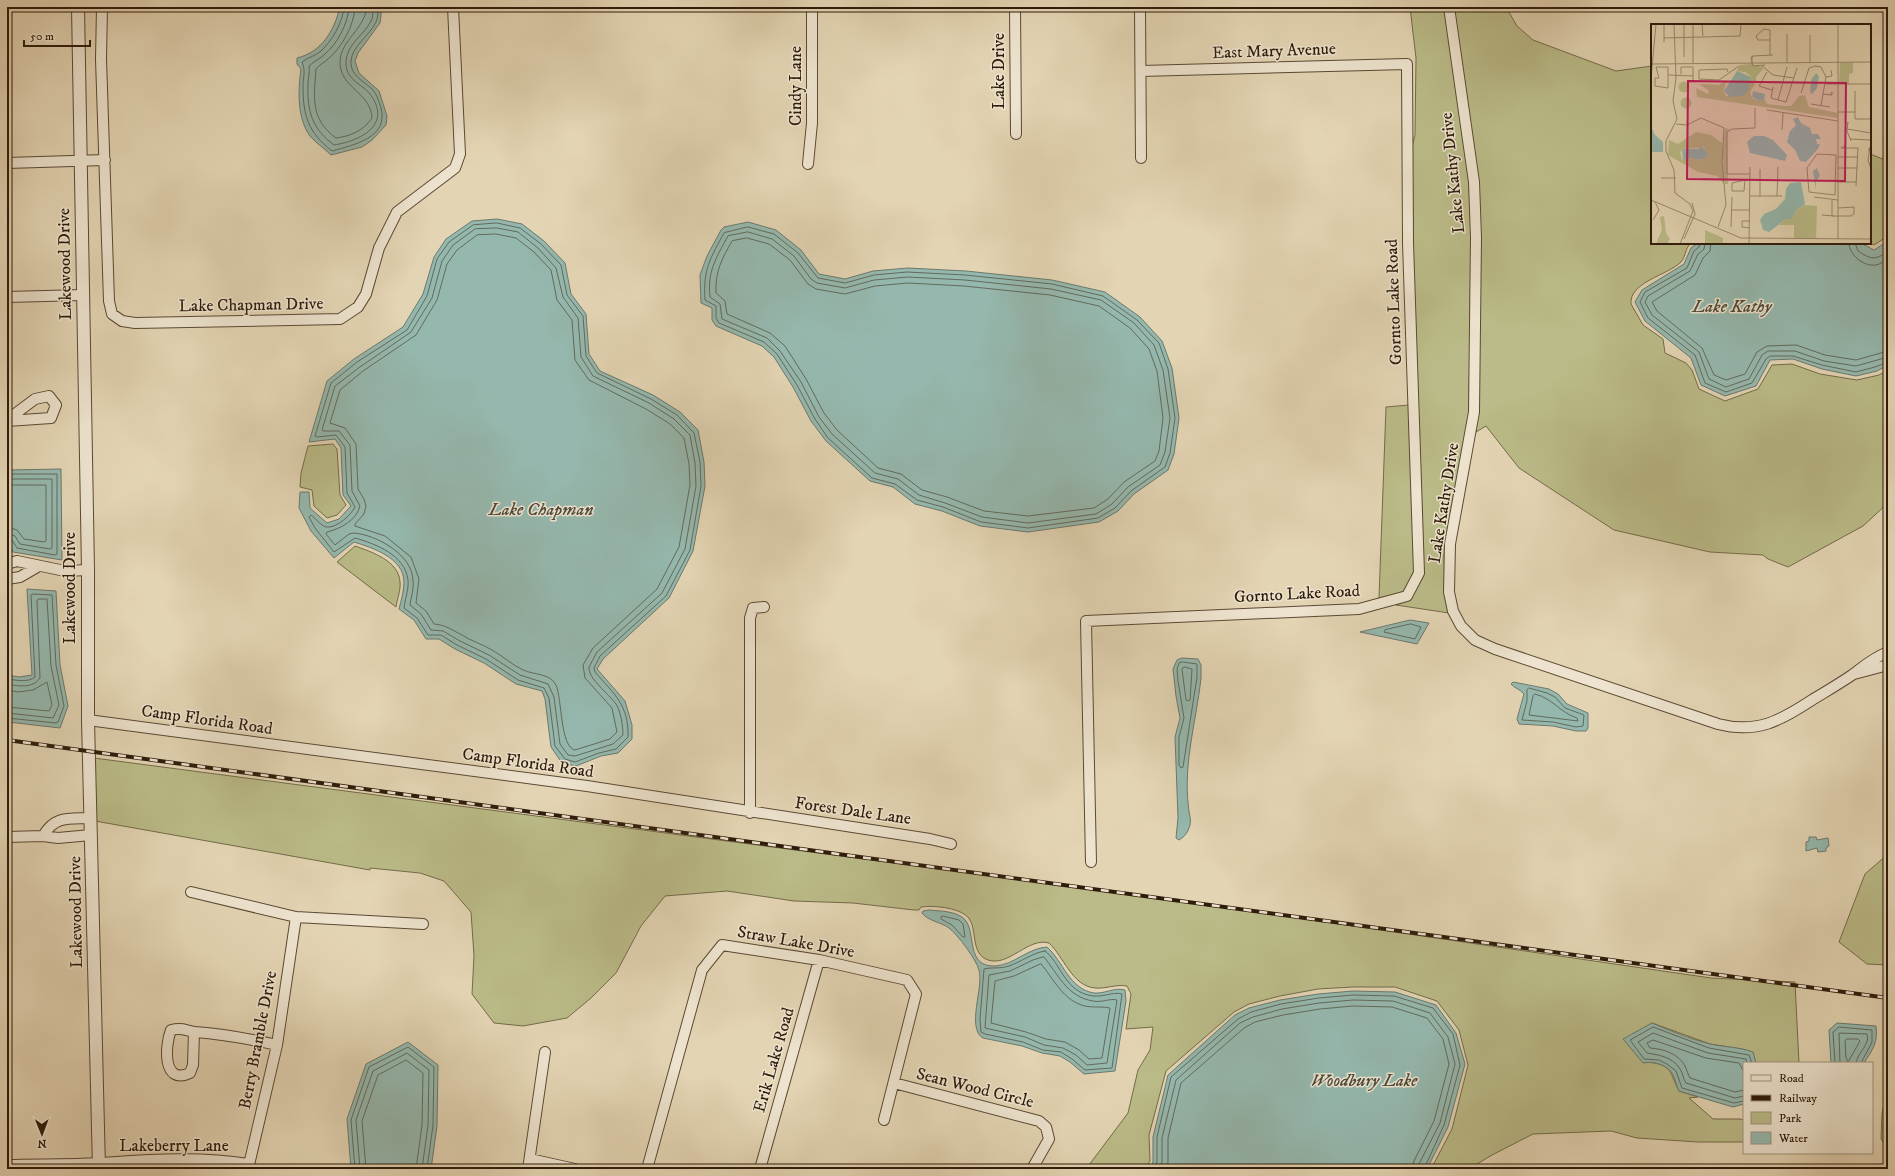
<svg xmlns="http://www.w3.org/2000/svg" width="1895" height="1176" font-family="'IM FELL DW Pica',serif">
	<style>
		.green { fill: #babb88; stroke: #746b49 }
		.water { fill: #95b8ae; stroke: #6c796c }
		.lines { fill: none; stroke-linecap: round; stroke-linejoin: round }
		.shore { stroke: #626a5c; stroke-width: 1 }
		.minor-casing { stroke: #5b4934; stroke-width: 12 }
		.tertiary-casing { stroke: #5b4934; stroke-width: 14 }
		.minor { stroke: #ede3ce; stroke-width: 10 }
		.tertiary { stroke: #ede3ce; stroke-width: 12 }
		.rail-casing { stroke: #2e1b0a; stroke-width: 4 }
		.rail { stroke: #ede3ce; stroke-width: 2.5; stroke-dasharray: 8; stroke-linecap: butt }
		.labels { text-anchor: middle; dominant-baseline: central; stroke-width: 3; stroke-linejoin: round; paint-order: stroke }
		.street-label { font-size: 17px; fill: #2e1b0a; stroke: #ede3ce }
		.water-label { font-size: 18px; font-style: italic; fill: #4d4a3b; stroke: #ede3ce }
		.inset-road { fill: none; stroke: #9b8a6f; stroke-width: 1 }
		.view { fill: #c2185b; fill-opacity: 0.15; stroke: #c2185b; stroke-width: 2 }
		.inset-edge { fill: none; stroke: #2e1b0a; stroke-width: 2 }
	</style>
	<rect width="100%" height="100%" fill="#e3d4b3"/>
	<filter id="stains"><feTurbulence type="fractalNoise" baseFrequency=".005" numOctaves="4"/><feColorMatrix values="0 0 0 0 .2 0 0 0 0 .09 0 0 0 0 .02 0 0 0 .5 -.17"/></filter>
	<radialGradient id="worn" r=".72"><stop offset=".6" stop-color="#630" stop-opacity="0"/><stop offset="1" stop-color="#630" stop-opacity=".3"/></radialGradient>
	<!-- green -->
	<path class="green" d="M1410,7H1445L1469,183L1471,238L1469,412L1444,555L1445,592L1449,613L1396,605L1411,599L1423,575L1413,243L1412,147L1415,135L1416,58Z
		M1454,7H1506L1517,26L1533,40L1616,71L1652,66V243H1691C1685,248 1686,256 1681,262C1668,275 1629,282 1631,304L1643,325L1663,339L1665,353L1686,363L1692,370L1699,389L1725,401L1758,389L1772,365L1792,364L1820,374L1857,380L1879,375L1888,370V503L1863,526L1788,567L1768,559L1763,555L1710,552L1614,530L1519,468L1486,426L1476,432L1479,392L1480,205Z
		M1870,154L1888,161V236L1874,245L1870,243Z
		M1409,405L1414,571L1404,592L1379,598L1386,407Z
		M333,444L337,449L340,495L346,505L337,515L327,518L314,506L312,490L300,487L301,473L308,446Z
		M355,546C372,552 399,561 400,582C401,590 397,599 396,607L337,562Z
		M94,758L1153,897L1711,978L1795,982L1799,1063H1756L1752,1052L1742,1049L1710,1044L1652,1023L1648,1062C1673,1065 1669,1072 1679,1091L1698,1097L1689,1098L1713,1119H1740L1744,1120V1142H1698L1637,1138L1611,1131L1533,1134L1492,1155L1469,1169H1431L1452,1129L1468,1065L1459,1030L1437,1001L1395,987H1353L1318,989L1280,996L1249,1004L1234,1012L1166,1071L1149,1135L1150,1161L1145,1169H1086L1128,1113L1138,1070L1150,1050L1153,1027L1126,1029L1131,994L1127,986C1116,984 1106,989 1095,988C1072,986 1064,957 1049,943C1028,937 1009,967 988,960C971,954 977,932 970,920C964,908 934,905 921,907L919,910H914L853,903L794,901L727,891L665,896L641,926L616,973L591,998L567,1018L523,1026L494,1023L472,994L474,956L471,912L444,881L420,873L370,868V870L95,821Z
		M1888,854V965L1867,964L1839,942L1865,874Z
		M1888,1082V1149L1881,1139L1882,1114Z"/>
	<!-- water -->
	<path class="water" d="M340,7H382L380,23L358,53L355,61L359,73L379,91L387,116L386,125L372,140L362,147L331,155C325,149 316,143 310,136C297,118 298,91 301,69L297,64V58C322,52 334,31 340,7Z
		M497,219L522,224L544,241L565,263L571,294L586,314L589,354L600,371L653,395L680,412L698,430L704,462L705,486L693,551L669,598L603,659L597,669L625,701L632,725V739L618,753L601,756L576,766L562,763L551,747L545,699L542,691L516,684L484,663L455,649L439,639H426L414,620L399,609C401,601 404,591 404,582C404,558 373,548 354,542L334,558L311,531L299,508L300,492H309L310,508L327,523L339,519L351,506L343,495L341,448L335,439L309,442L327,381L354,359L403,327L423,294L434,257L446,239L472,221Z
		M748,222L776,230L801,250L819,274L845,279L873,271L908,268L966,271L1052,280L1105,292L1140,317L1162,341L1172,368L1179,418L1174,454L1168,470L1134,494L1118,511L1099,522L1028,532L980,526L942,511L915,504L893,487L870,481L826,441L811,421L793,387L774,357L762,346L716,326L712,320V308L701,303L700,275L707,256L721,230L724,227Z
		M1888,241V365L1877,371L1856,376L1822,369L1793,359L1770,360L1756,386L1725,396L1701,385L1691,358L1645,321L1635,302L1642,290L1684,264L1691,248L1698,243H1861L1874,250Z
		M61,469L62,560L13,552L7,538V470Z
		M27,589L56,591L60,665L68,706L60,728L8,722L7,675L19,677L32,675Z
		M1410,620L1429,623L1417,644L1360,632Z
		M1182,658L1198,659L1201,665V678C1196,724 1181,770 1190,817C1192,825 1187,836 1179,840L1176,838L1178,818L1175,737L1180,718L1176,696L1173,669L1177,660Z
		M1513,682L1549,689L1558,694L1567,704L1588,713V728L1586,731H1576L1553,726L1519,724L1517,719L1524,694C1520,689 1514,688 1511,684Z
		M1809,837H1816L1817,840L1828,838L1829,846L1826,848V851L1818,852L1817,848L1806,851V842L1809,841Z
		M929,910C940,911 959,911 966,921C976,935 966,967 995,966C1014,965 1028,948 1047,947C1063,961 1069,989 1094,993C1105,994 1114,987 1125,990L1126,1001L1115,1071L1084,1074L1070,1062L1060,1056L1042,1053L1022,1046L983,1038C966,1028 984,987 979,970C976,959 958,935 949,928C941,922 928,921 922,913L923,911Z
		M1353,991L1395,992L1436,1005L1456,1033L1465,1064L1448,1127L1427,1169H1149L1153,1162V1137L1168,1075L1235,1015L1249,1008L1280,1000L1318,994Z
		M1652,1023C1671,1031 1690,1039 1710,1044C1724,1047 1739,1047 1753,1052L1756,1063H1744V1104L1733,1107L1679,1091C1676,1086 1675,1078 1672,1073C1666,1064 1653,1061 1643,1063L1623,1039Z
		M1837,1023L1876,1026C1878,1043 1873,1049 1864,1063H1831L1829,1030Z
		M408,1042L438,1065L437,1126L431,1169H351L347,1119L366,1064Z"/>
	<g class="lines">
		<!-- shore -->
		<path class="shore" d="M344,7C343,22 332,41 321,51C315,56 307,58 302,62C306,71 303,77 303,86C303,116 308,132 332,151C353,145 389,138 381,108C379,102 377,94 372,89C363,81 350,75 351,61C352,46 370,35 376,22C378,18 378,12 378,7
			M349,7C348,24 337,44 325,54C320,59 314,61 309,66C310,72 308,78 308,84C307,111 312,129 334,145C360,141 393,125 370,94C361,83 345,80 346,61C347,43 366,34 372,19C373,15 373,11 373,7
			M355,7C354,26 342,47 328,59C324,63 319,65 316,69C314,98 310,119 336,138C351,136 363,131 372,118C371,92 339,88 340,61C341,40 364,30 367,7
			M497,223L520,228L541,244L561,265L567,295L583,316L586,356L597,373L651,399L677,415L694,433L700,462L701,486L690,550L666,596L600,656L594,668L595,672C614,694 629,705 628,737L616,749L599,753L575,762L565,759L555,746L549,698L544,688L518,680L486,659L457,645L441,635H428L417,618L404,608C405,599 409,589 408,580C405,555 376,544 355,538L334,552L315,528L309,517L311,515C315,518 322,527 327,527C337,528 351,515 355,507L347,493L345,447L336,435L317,437L315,436L331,383L357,362L407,330L427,296L437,259L449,242L473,225Z
			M748,227L774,234L798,253L818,278L845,283L874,275L907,272L965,275L1052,284L1103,296L1137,320L1159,343L1168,369L1175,418L1170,453L1165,467L1131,491L1115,508L1098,518L1028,528L981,522L943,507L917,500L895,484L872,478L828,438L815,419L797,385L777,354L764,342L719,323L716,318V306L705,300C703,269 710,259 724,233Z
			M497,228L518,232L538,248L556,268L563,297L578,318L581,357L593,376L649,403L674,419L690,435L695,463L696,486L685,549L662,593L597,652L589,667C588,679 609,694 616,704C621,712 623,726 623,735L613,744L575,756L568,755L560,744L554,697L548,684L520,675L489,655L460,641L443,631L431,630L421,614L410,605C411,597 414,589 413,581C413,555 377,535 354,533L349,534L335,545L326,534L327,532C340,529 357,520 360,506L352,491L350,445L339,431H323L322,430L335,386L360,367L411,332L432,298L442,261L453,245L475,229Z
			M748,232L772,239L794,256L811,279L817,283L845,288L874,280L908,277L965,280L1051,289L1101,300L1134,323L1154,345L1163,370L1170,418L1165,452L1160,465L1128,487L1112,504L1096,514L1028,523L982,517L945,503L919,495L898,479L875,473L832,434L819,417L801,382L780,351L767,338L722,319L720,304L710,297C707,272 716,258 728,236Z
			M496,234L516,238L534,252L551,270L557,300L572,320L575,360L589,380L646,409L670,424L684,438L689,464L690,485L679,547L657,589L593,648L583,665L585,678L612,708L617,732L610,739L575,750C560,747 562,698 556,685C550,673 534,675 523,670C512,665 503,656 492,650C482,644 471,641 462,635C452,630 446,625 434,624L426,611L416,603L419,579L411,557L385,536L355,526V524L364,514L366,506L364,499L358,489L356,444L345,428L330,423L340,390L363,371L416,335L437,300L447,264L457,250L477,235Z
			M747,238L769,244L790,260L808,284L816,289L845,294L875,286L908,283L964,286L1050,295L1099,306L1130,328L1149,349L1157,371L1163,418L1159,451L1155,461L1124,482L1108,499L1094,508L1028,516L984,511L947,497L922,490L901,474L878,468L837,430L824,413L806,379L785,346L770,333L727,314L725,301L716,293C715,271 722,259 732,241Z
			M1700,243L1699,247L1694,251L1687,268L1645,292L1640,302L1648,318L1695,355L1705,383L1726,392L1752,383L1766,359L1770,356H1793L1822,365L1856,372L1875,367L1888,362
			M1705,243L1704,249L1698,254L1690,271L1648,296L1645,302L1652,315L1699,352L1709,379L1726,387L1749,379L1762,355L1768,351H1795L1824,361L1856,366L1888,357
			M1711,243L1710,251L1703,258L1695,275L1652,302L1657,311L1702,348L1714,375L1726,380L1745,374L1757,352L1767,346L1796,345L1825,355L1856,360L1888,351
			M1849,243C1849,255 1864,267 1876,265C1881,264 1884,261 1888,259
			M1855,243L1858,251C1872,260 1874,260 1888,252
			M7,474H57V554L55,555L17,548L12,540L7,538
			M7,479H52V548L50,549L20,544L15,536L7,533
			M7,485H46V541L44,542L24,539L17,530L7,527
			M1411,624L1421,627L1415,639L1384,632L1385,630Z
			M1183,662L1197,664V677L1183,767L1181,768L1179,765V737L1184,718L1178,681L1177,669L1179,663Z
			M1185,667L1192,669L1190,700L1188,701L1186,700L1182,669Z
			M7,679C16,680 28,683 35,677L31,595L33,594L52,595L56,665L64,706L58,722L56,723L7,718
			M7,684C17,686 33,689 40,678L37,601L38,599H47L51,666L59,705L53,718L7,713
			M1529,688L1547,693L1555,697L1565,708L1584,715L1583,726L1576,727L1553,722L1522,720L1527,701V690Z
			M7,690L18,692L33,690L47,682L52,705L49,711L7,707
			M1535,694C1554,699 1559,712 1577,718L1578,721L1529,715L1533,696Z
			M943,916L959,920L963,924L965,937H963L952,925L941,919V917Z
			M1045,951C1060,962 1064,989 1088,995C1101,999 1113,991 1122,994L1112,1068L1085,1070L1072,1059L1061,1052L1043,1050L1023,1042L985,1034L981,1032L980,1019L984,969C992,967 1000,969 1009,966C1021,962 1032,953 1045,951Z
			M1044,957C1058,974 1067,997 1093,1001C1101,1003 1110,998 1117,1000L1107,1063L1087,1065L1076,1055L1063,1048L1044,1045L1025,1037L985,1028L989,975L1010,971L1033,960Z
			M1041,964C1054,979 1063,1001 1085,1006C1093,1008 1103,1006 1110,1008L1102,1058L1089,1059L1079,1050L1065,1042L1046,1039L1026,1032L991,1023L995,981L1014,976Z
			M1847,1039H1858L1860,1041L1848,1062L1846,1058L1845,1041Z
			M1835,1063L1833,1032L1839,1027L1872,1030V1042L1861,1063
			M1840,1063L1839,1033L1867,1034C1871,1044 1857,1053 1856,1063
			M1744,1072L1739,1063L1706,1058L1653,1040L1647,1043L1650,1048C1663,1049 1678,1053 1685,1066C1687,1070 1688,1075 1690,1078L1735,1092L1744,1090
			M1744,1096L1735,1098L1686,1083C1683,1079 1683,1073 1680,1069C1673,1057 1659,1055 1647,1053L1638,1042L1653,1033L1708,1053L1746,1059L1747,1063
			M1744,1101L1734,1103L1682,1088L1676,1071L1667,1064L1659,1060L1644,1059L1630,1040L1653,1027L1709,1048L1749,1055L1752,1063
			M355,1169L351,1120L369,1067L408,1047L434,1067L433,1125L427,1169
			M360,1169L356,1120L373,1071L407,1053L429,1070L428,1125L422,1169
			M366,1169L362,1121L378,1075L406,1060L423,1073L422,1125L416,1169
			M1154,1169L1157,1162V1137L1171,1077L1238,1019L1251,1012L1281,1004L1319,998L1353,995L1394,996L1433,1008L1453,1034L1460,1065L1444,1125L1424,1169
			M1160,1169L1162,1162V1138L1176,1080L1240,1023L1253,1017L1282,1009L1319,1003L1353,1000L1393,1001L1430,1013L1448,1037L1455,1064L1440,1123L1419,1164V1169
			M1167,1169L1168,1162V1138L1181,1083L1244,1028L1255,1022L1283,1015L1320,1009L1353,1006L1392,1007L1427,1018L1443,1039L1449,1064L1434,1121L1414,1161L1412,1169"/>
		<!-- minor casing -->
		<g class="minor-casing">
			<path id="minor" d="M102,7L101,59L109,301L112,314L122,321L135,323L340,319L358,307L366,294L379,248L397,212L455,168L460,154L453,7
				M1015,7L1016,134
				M1140,7L1141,158
				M1449,7L1474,182L1476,238L1474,412L1450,544L1449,592L1453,611L1461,626L1475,640L1495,649L1718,724C1757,734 1780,721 1812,700C1825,692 1839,684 1852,675C1864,666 1873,658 1888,652
				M7,163L105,160
				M808,164L812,123V7
				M7,297L83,295
				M7,420L35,399L49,396L56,405L51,418L7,421
				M7,564L17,561L65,571L88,570
				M7,579L20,577L39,566
				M1854,674L1888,665
				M88,720L587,786L930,839L951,844
				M750,813V618L753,608L764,607
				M43,836C55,815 69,819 91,818
				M7,837L43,836L58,838L91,835
				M1091,862L1086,621L1359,609L1407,596L1419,573L1408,243L1407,64L1141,71
				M191,892L296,917L423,924
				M194,1032L193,1065L190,1073C162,1086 165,1045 171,1030C184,1027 185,1031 195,1032C223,1034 250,1039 277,1045
				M894,1083L1039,1121L1046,1127L1049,1139L1032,1169
				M530,1159L575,1169
				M7,1165C37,1164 68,1165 99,1163C148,1160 199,1156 248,1164
				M248,1169L277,1045L296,917
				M528,1169L545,1052
				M647,1169L702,970L722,945L819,960L907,980L916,994L884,1120
				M760,1169L819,960"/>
		</g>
		<!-- tertiary casing -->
		<g class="tertiary-casing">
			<path id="tertiary" d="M78,7L88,570V720L99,1169"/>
		</g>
		<!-- minor -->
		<use href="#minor" class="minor"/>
		<!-- tertiary -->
		<use href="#tertiary" class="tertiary"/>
		<!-- rail casing -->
		<g class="rail-casing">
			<path id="rail" d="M7,740L1888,998"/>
		</g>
		<!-- rail -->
		<use href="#rail" class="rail"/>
	</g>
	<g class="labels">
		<!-- street labels -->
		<g class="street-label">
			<text transform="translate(1274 51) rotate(-2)">East Mary Avenue</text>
			<text transform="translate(999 71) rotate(-90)">Lake Drive</text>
			<text transform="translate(796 86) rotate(-90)">Cindy Lane</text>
			<text transform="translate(1453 173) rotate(-96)">Lake Kathy Drive</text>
			<text transform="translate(65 264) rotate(-91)">Lakewood Drive</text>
			<text transform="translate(1394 302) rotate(-92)">Gornto Lake Road</text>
			<text transform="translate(251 305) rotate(-1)">Lake Chapman Drive</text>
			<text transform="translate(1444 503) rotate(-81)">Lake Kathy Drive</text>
			<text transform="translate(70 588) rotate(-90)">Lakewood Drive</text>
			<text transform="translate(1297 594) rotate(-3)">Gornto Lake Road</text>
			<text transform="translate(207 720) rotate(8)">Camp Florida Road</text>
			<text transform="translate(528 763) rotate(8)">Camp Florida Road</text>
			<text transform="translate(853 811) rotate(8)">Forest Dale Lane</text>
			<text transform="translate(76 912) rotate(-91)">Lakewood Drive</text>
			<text transform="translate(796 942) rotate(10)">Straw Lake Drive</text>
			<text transform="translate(258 1040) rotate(-79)">Berry Bramble Drive</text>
			<text transform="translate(774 1060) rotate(-74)">Erik Lake Road</text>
			<text transform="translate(975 1088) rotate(14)">Sean Wood Circle</text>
			<text x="174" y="1146">Lakeberry Lane</text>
		</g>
		<!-- water labels -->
		<g class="water-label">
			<text x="1732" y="307">Lake Kathy</text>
			<text x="541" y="510">Lake Chapman</text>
			<text x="1364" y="1081">Woodbury Lake</text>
		</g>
	</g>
	<!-- overview -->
	<g transform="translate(1651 24)">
		<rect width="220" height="220" fill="#e3d4b3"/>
		<path d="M189,39H202V49L198,50V60H188ZM101,40L111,43L112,45L105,53V58L99,68L101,74L108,77L113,76L116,80L134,82H140L148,72L154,71L158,83L187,89V94L46,73L45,64L57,70L58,67L48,60L68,61L75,57L73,67L75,72L92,71L98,66L100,52L94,48L86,47L89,41ZM27.5 63a5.5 5.5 0 1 1 11 0a5.5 5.5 0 1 1-11 0ZM29.5 79a5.5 5.5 0 1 1 11 0a5.5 5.5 0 1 1-11 0ZM74,104L78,105L76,108L77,160H74L71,138ZM45,108L60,111L71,119L73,160L66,152L47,148L17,131L18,116L27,120ZM51,122L58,130L51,136L38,134L31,136L29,129L31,125L47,124ZM153,181L166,182L165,215H143V201H128L135,195H141L145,186ZM13,192L15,209L19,215L16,220H7L6,217L11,206L9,193ZM54,206L72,214V220H54Z" fill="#babb88" fill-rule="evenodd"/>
		<path d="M86,47L100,53L98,66L91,72L79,73L73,67ZM165,49L168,52L166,64L161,70L159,68L160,56ZM102,67L114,70L113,75L118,80L113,76L108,77L101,73ZM147,93L150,99L159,104L161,110H167L170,115H165L166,120H169L167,125L155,138L149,137L144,126L136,118L139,107L145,101L142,95ZM0,103L4,111L12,118V128H0ZM103,112H113L122,116L136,131L134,137L99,129L96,118ZM50,122L58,130L51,136L38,134L32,136L31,125H47ZM166,144L169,152L165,157V166L162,147ZM150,158L154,180L145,186L141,195H135L118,208L112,206L109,196L113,190L125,185L134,175L135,165L139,159Z" fill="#95b8ae"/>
		<path class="inset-road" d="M13,0V18M23,0L25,54L22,77L26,95L15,117V127L23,146L24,169L39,180L42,187L29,220M33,0V33M51,0L52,12M187,0V215M13,14L89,12L90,0M119,16H107L105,12L113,5L119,6V31M102,32L122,31M102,32L101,34V39L100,33ZM42,39V0M101,39L102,42L114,41M136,39V10M159,39V11M1,40L220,38M111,42L122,51L143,54M5,43H17V64L4,62V54H8ZM77,48L76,45L48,46V55L68,56L88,42M116,48L108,62L121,66M30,50V43H42V57H39M17,51L42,52M175,53L181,52L180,46M0,55L5,0M175,60H220M122,63L120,74L135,78L146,44M204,67V95H220M150,69L158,44L164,42L170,43L175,53L170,81M172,70L180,71H181V68L179,71M127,76L136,43M160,80L179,83M116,86L187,97M187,88H204M25,100L36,101L50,94L73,104L71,138L75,181L67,203M196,101L197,98L196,107L200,117M196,105L220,109M131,106L132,89M199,115L220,116M194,122L190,124H207L205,162M217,127L219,123L217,136L220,145M166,130L185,131L184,171L158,168L156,144ZM187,133H207M187,144H207M99,150H76V108L81,105L104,104V84M10,154H25M94,156L93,167H81V159L94,156H99M186,158H205M99,172H131M109,172V145M126,172L127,143M163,173L187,176M0,176L90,214L220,215M81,186H99M171,191L183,192M181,192H200L203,190V183L187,184M181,192V176M2,196L8,186L4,178M99,197H91V203L99,204M80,203L81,173M33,215L44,190L41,179M98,220L99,143"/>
		<path class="view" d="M37,57L195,59L194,157L36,155Z"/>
		<rect width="220" height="220" class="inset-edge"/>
	</g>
	<!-- margin -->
	<rect width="1895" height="1176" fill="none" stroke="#e3d4b3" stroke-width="24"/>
	<rect x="8" y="8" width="1879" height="1160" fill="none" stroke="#2e1b0a" stroke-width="2"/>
	<rect x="12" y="12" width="1871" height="1152" fill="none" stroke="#2e1b0a"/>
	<!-- legend -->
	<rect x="1743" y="1062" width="130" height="92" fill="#ede3ce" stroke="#a19380"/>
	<rect x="1751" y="1075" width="20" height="6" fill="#ede3ce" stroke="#a19380"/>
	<text x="1779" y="1082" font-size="12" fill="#2e1b0a">Road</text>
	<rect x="1751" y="1095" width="20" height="6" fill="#2e1b0a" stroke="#a19380"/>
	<text x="1779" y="1102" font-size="12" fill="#2e1b0a">Railway</text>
	<rect x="1751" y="1112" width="20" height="12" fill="#babb88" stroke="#a19380"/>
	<text x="1779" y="1122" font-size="12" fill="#2e1b0a">Park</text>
	<rect x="1751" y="1132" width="20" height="12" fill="#95b8ae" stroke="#a19380"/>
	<text x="1779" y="1142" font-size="12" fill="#2e1b0a">Water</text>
	<!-- north arrow -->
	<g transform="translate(42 1134) rotate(179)" stroke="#ede3ce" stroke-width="3" paint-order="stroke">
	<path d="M0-3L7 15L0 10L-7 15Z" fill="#2e1b0a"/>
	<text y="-6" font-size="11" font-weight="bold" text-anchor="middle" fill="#2e1b0a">N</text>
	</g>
	<!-- scale -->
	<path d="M24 40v6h66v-6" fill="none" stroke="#2e1b0a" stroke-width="2"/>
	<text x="30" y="40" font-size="12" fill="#2e1b0a" stroke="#ede3ce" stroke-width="3" paint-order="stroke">50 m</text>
	<rect width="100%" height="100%" filter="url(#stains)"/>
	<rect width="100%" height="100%" fill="url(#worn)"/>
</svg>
